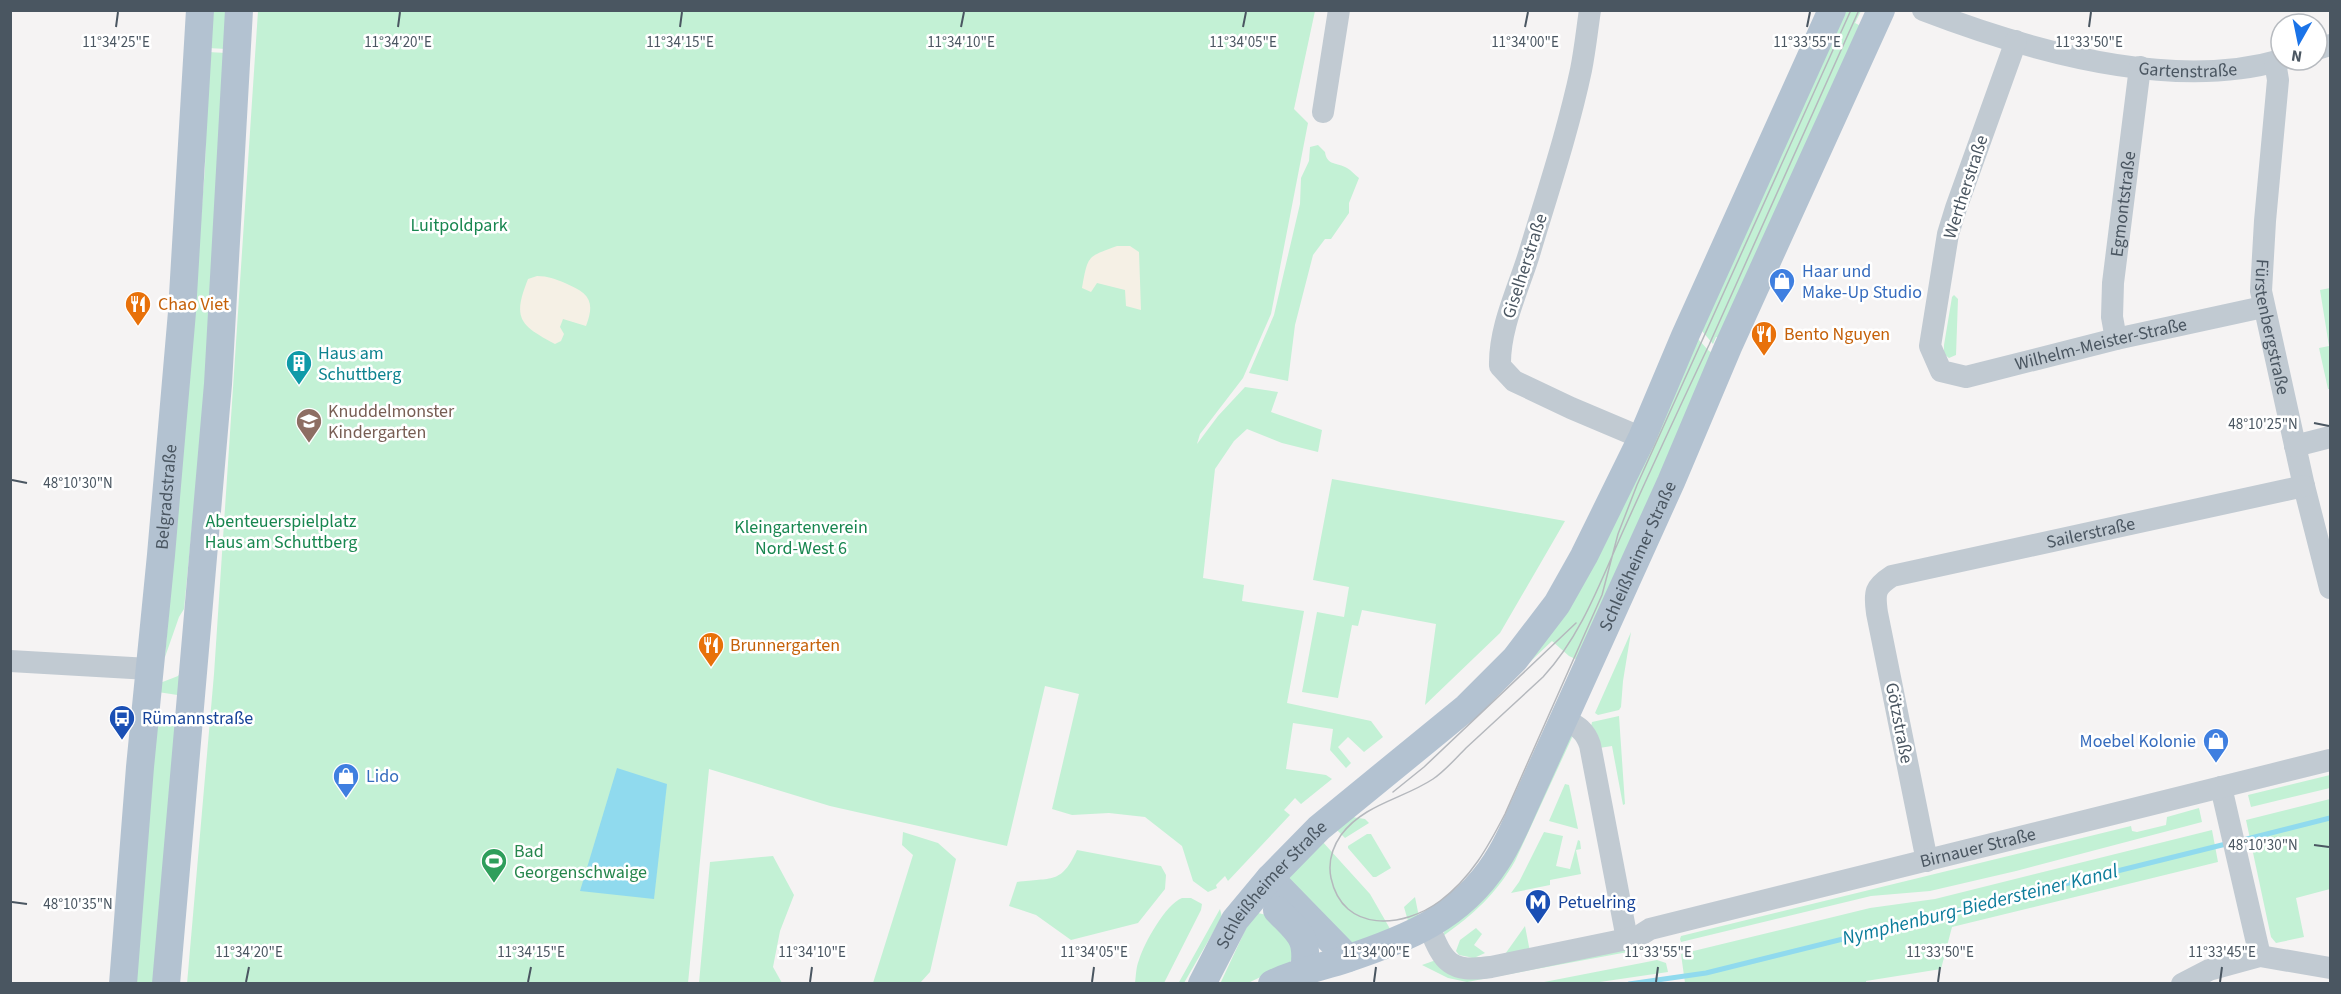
<svg xmlns="http://www.w3.org/2000/svg" width="2341" height="994" font-family="'Source Sans 3',sans-serif">
	<style>
		.green { fill: #c3f1d5 }
		.sand { fill: #f5f0e5 }
		.water { fill: #90daee }
		.lines { fill: none; stroke-linecap: round; stroke-linejoin: round }
		.stream { stroke: #90daee; stroke-width: 5 }
		.minor { stroke: #c1cad2; stroke-width: 22 }
		.major { stroke: #b3c2d1; stroke-width: 28 }
		.tram { stroke: #b5b8bd; stroke-width: 1.5 }
		.ticks { fill: none; stroke: #4a5661; stroke-width: 2 }
		.labels { text-anchor: middle; dominant-baseline: central; stroke-width: 5; stroke-linejoin: round; paint-order: stroke }
		.street-label { font-size: 18px; fill: #4a5661; stroke: #fff }
		.park-label { font-size: 18px; fill: #17864f; stroke: #fff }
		.shop-label { font-size: 18px; fill: #366cbe; stroke: #fff; text-anchor: start }
		.food-label { font-size: 18px; fill: #c56008; stroke: #fff; text-anchor: start }
		.culture-label { font-size: 18px; fill: #0d838f; stroke: #fff; text-anchor: start }
		.education-label { font-size: 18px; fill: #785e54; stroke: #fff; text-anchor: start }
		.transit-label { font-size: 18px; fill: #164399; stroke: #fff; text-anchor: start }
		.leisure-label { font-size: 18px; fill: #27864d; stroke: #fff; text-anchor: start }
		.water-label { font-size: 20px; font-style: italic; fill: #0c7c9b; stroke: #fff }
		.ticks-label { font-size: 15px; text-anchor: middle; fill: #4a5661; stroke: #fff; stroke-width: 5; stroke-linejoin: round; paint-order: stroke }
	</style>
	<rect width="100%" height="100%" fill="#f5f3f3"/>
	<!-- green -->
	<path class="green" d="M210,11H229L226,49L208,48Z
		M258,11H1315L1294,109L1308,123L1271,314L1243,378L1200,434L1197,444L1218,416L1245,387L1278,392L1271,412L1322,430L1318,452L1282,443L1247,429L1234,441L1215,469L1203,578L1244,585L1242,601L1304,611L1287,703L1371,721L1383,737L1364,752L1348,737L1338,747L1351,763L1346,768L1330,750L1333,729L1293,723L1286,769L1326,775L1332,779L1301,804L1295,798L1284,810L1290,815L1228,881L1225,876L1216,885L1217,888L1208,892L1193,881L1182,846L1145,817L1109,813L1072,815L1052,809L1079,694L1045,686L1007,846L830,806L709,769L688,983L187,984L214,674Z
		M1841,11H1861L1855,23L1863,27L1722,339L1716,337L1713,344L1702,331Z
		M208,52L226,53L211,333L184,609L179,617L165,657L205,168Z
		M1318,145L1325,152C1327,166 1337,162 1347,168C1351,170 1355,175 1359,178L1349,203V213L1331,239H1325L1313,255L1295,325L1288,381L1249,373L1274,315L1300,204L1301,178L1309,161L1310,147Z
		M2330,288V389H2328L2319,348L2329,346L2320,290Z
		M1954,295L1958,299L1956,355L1949,358L1944,354V345L1952,297Z
		M1698,339L1709,351L1715,354L1580,661L1569,656L1552,641L1496,694Z
		M1332,479L1565,521L1500,633L1425,705L1436,624L1362,610L1358,626L1352,625L1338,698L1302,692L1317,612L1344,617L1349,587L1313,580Z
		M1631,632L1623,681L1621,707L1619,710L1598,715L1595,713Z
		M187,663L184,696L158,692L160,683L178,676Z
		M157,712L180,715L157,983L131,984Z
		M1619,716L1625,804L1623,805L1612,746L1599,748L1591,727L1592,722Z
		M1575,731L1515,861C1497,893 1473,915 1443,936L1446,924L1566,734Z
		M2330,775V788L2251,807L2248,795Z
		M1565,784L1569,785L1578,829L1549,821Z
		M2330,799V889L2296,898L2304,937L2276,943L2271,937L2246,820Z
		M2199,808L2202,822L2016,871L1930,891L1871,896L1681,942L1680,939L1681,936L2131,826L2132,831L2137,832L2166,825L2167,817Z
		M1352,817L1365,819L1369,823L1345,838L1334,827Z
		M2212,830L2218,862L1952,927L1941,969L1866,981V983H1685L1681,954L1870,908L1935,899Z
		M903,832L938,843L956,859L930,972L920,983H873L913,855L902,845Z
		M1544,832L1563,836L1556,866L1570,869L1578,840L1580,841L1581,849L1576,850L1581,874L1550,880V885L1511,893L1519,882Z
		M1367,834H1371L1391,868L1376,877H1373L1348,848V846Z
		M1321,840L1370,894L1393,934L1355,945L1290,889L1288,875Z
		M1077,850L1161,866L1166,875L1165,889L1138,923L1071,940L1036,915L1009,906L1017,882C1052,877 1061,885 1077,850Z
		M773,856L794,895L780,931L773,967L782,983H699L710,862Z
		M1415,897L1419,917L1410,928L1404,907Z
		M1182,898H1191L1202,904L1201,910L1164,983H1135C1136,976 1136,967 1139,960C1144,943 1166,904 1182,898Z
		M1220,909L1222,917L1184,983L1178,984Z
		M1258,913L1271,916L1297,954L1288,964L1248,983L1220,984L1249,922Z
		M1525,926L1530,952L1503,957Z
		M1476,928L1482,934L1474,945L1485,953L1474,958L1459,955L1456,951L1460,940Z
		M1643,946L1644,949L1467,982L1448,978L1422,965L1436,960Z
		M1657,960L1666,963L1668,972L1593,983H1539Z"/>
	<!-- sand -->
	<path class="sand" d="M1117,246H1130L1139,252L1141,310L1126,306L1125,290L1097,283L1091,292L1082,288C1088,255 1087,257 1117,246Z
		M537,276C548,276 555,279 565,283C588,293 596,300 586,326L563,319L560,327L564,334L561,341L555,344C520,325 512,319 528,279Z"/>
	<!-- water -->
	<path class="water" d="M617,768L667,784L654,899L580,891Z"/>
	<g class="lines">
		<!-- stream -->
		<path class="stream" d="M2239,841L2330,818
			M1629,984L1706,973L2230,843"/>
		<!-- minor -->
		<g class="minor">
			<path d="M1590,10C1587,30 1585,50 1581,70C1568,131 1548,191 1530,251C1519,288 1499,327 1500,366L1514,381L1571,408L1642,438"/>
			<path id="s1" d="M1923,10C2027,50 2171,92 2281,60"/>
			<path id="s2" d="M2016,41L1956,208L1948,234L1930,346L1941,371L1966,377L2116,339L2263,307"/>
			<path d="M2317,49L2330,45"/>
			<path id="s3" d="M2275,62L2278,80L2265,221L2261,291L2304,486L2330,588"/>
			<path d="M1323,112L1339,10"/>
			<path id="s4" d="M2116,339L2112,317L2113,283L2140,67"/>
			<path d="M2295,446L2330,437"/>
			<path d="M10,661L149,669"/>
			<path d="M1564,719C1577,726 1585,730 1590,745L1627,939"/>
			<path d="M2221,787L2260,956"/>
			<path id="s5" d="M1927,861L1877,613C1874,592 1875,587 1892,576L2304,486"/>
			<path id="s6" d="M1429,927C1444,963 1450,973 1491,967L1627,939L1639,936L1650,929L2330,760"/>
			<path d="M2182,984L2209,970L2260,956L2330,968"/>
		</g>
		<!-- major -->
		<g class="major">
			<path d="M1270,878L1348,958"/>
			<path d="M1277,910C1300,934 1309,937 1304,972"/>
			<path id="s7" d="M123,984L140,767L161,555L182,312L200,10"/>
			<path d="M166,984L218,384L239,10"/>
			<path id="s8" d="M1202,984L1235,920L1270,878L1319,828L1467,707L1515,659L1557,604L1584,556L1642,438L1685,336L1832,10"/>
			<path id="s9" d="M1272,984C1295,972 1322,967 1346,959C1406,939 1460,918 1496,862C1507,846 1515,827 1523,809L1671,482L1728,347L1881,10"/>
		</g>
		<!-- tram -->
		<path class="tram" d="M1851,10L1637,485L1618,534L1602,595L1505,814C1488,847 1471,878 1440,901C1404,928 1343,934 1331,878C1328,863 1332,848 1341,835C1364,804 1403,799 1433,779C1445,771 1456,758 1466,748C1492,724 1517,701 1543,677C1582,635 1601,580 1624,529C1652,467 1680,406 1709,345L1859,10
			M1393,792L1424,767L1576,623"/>
	</g>
	<!-- ticks -->
	<path class="ticks" d="M116,27L118,12M398,27L400,12M680,27L682,12M961,27L964,12M1243,27L1246,12M1525,27L1528,12M1807,27L1810,12M2089,27L2091,12M2314,423L2329,426M12,480L27,483M2314,845L2329,847M12,902L27,904M246,982L249,967M528,982L531,967M810,982L812,967M1092,982L1094,967M1374,982L1376,967M1656,982L1658,967M1938,982L1940,967M2220,982L2222,967"/>
	<!-- icons -->
	<defs>
		<g id="shop-pin" transform="scale(1.35)"><path d="M0 17L-7.5 6A9.5 9.5 0 1 1 7.5 6Z" fill="#3f7fe0" stroke="#fff"/><path d="M-5-2.5h2.3a2.7 3.5 0 0 1 5.4 0H5L5.5 6h-11ZM-1.5-2.5h3a1.5 2.3 0 0 0-3 0Z" fill="#fff"/></g>
		<g id="restaurant-pin" transform="scale(1.35)"><path d="M0 17L-7.5 6A9.5 9.5 0 1 1 7.5 6Z" fill="#e8710a" stroke="#fff"/><path d="M-5-6h1v4h1v-4h1v4h1v-4h1v5L-1.5 .5V6h-2V.5L-5-1ZM5-6V6H3V1.5H1.5Q1.5-4 5-6Z" fill="#fff"/></g>
		<g id="building-pin" transform="scale(1.35)"><path d="M0 17L-7.5 6A9.5 9.5 0 1 1 7.5 6Z" fill="#0f9aa8" stroke="#fff"/><path d="M-4-6H4V6H1V3H-1V6H-4ZM-2.5-4.3h1.7v1.8h-1.7ZM.8-4.3h1.7v1.8H.8ZM-2.5-1h1.7V.8h-1.7ZM.8-1h1.7V.8H.8Z" fill="#fff"/></g>
		<g id="school-pin" transform="scale(1.35)"><path d="M0 17L-7.5 6A9.5 9.5 0 1 1 7.5 6Z" fill="#8d6e63" stroke="#fff"/><path d="M0-5L7-2L0 1L-7-2ZM-4 1L0 2.5L4 1V4Q0 6-4 4Z" fill="#fff"/></g>
		<g id="bus-pin" transform="scale(1.35)"><path d="M0 17L-7.5 6A9.5 9.5 0 1 1 7.5 6Z" fill="#1a4fb4" stroke="#fff"/><path d="M-5-6H5V4H4V6H2V4H-2V6H-4V4H-5ZM-3.5-4V0h7V-4ZM-3.5 1.2v1.5H-2V1.2ZM2 1.2v1.5H3.5V1.2Z" fill="#fff"/></g>
		<g id="stadium-pin" transform="scale(1.35)"><path d="M0 17L-7.5 6A9.5 9.5 0 1 1 7.5 6Z" fill="#2e9e5b" stroke="#fff"/><path d="M0-5a6.5 5 0 1 0 0 10a6.5 5 0 1 0 0-10ZM-3.5-1.8h7v3.6h-7Z" fill="#fff"/></g>
		<g id="metro-pin" transform="scale(1.35)"><path d="M0 17L-7.5 6A9.5 9.5 0 1 1 7.5 6Z" fill="#1a4fb4" stroke="#fff"/><path d="M-5.5 5V-5H-3L0 0L3-5H5.5V5H3V-.5L0 4L-3-.5V5Z" fill="#fff"/></g>
	</defs>
	<g fill-rule="evenodd">
		<use href="#shop-pin" x="1782" y="281"/>
		<use href="#restaurant-pin" x="138" y="304"/>
		<use href="#restaurant-pin" x="1764" y="334"/>
		<use href="#building-pin" x="299" y="363"/>
		<use href="#school-pin" x="309" y="421"/>
		<use href="#restaurant-pin" x="711" y="645"/>
		<use href="#bus-pin" x="122" y="718"/>
		<use href="#shop-pin" x="2216" y="741"/>
		<use href="#shop-pin" x="346" y="776"/>
		<use href="#stadium-pin" x="494" y="861"/>
		<use href="#metro-pin" x="1538" y="902"/>
	</g>
	<g class="labels">
		<!-- street labels -->
		<g class="street-label">
			<text stroke="none"><textPath href="#s1" startOffset="273">Gartenstraße</textPath></text>
			<text transform="translate(1966 187) rotate(-72)">Wertherstraße</text>
			<text stroke="none"><textPath href="#s4" startOffset="136">Egmontstraße</textPath></text>
			<text transform="translate(1525 266) rotate(-72)">Giselherstraße</text>
			<text stroke="none"><textPath href="#s3" startOffset="267">Fürstenbergstraße</textPath></text>
			<text stroke="none"><textPath href="#s2" startOffset="510">Wilhelm-Meister-Straße</textPath></text>
			<text stroke="none"><textPath href="#s7" startOffset="489">Belgradstraße</textPath></text>
			<text stroke="none"><textPath href="#s5" startOffset="500">Sailerstraße</textPath></text>
			<text stroke="none"><textPath href="#s9" startOffset="598">Schleißheimer Straße</textPath></text>
			<text transform="translate(1899 723) rotate(79)">Götzstraße</text>
			<text stroke="none"><textPath href="#s6" startOffset="586">Birnauer Straße</textPath></text>
			<text stroke="none"><textPath href="#s8" startOffset="122">Schleißheimer Straße</textPath></text>
		</g>
		<!-- park labels -->
		<g class="park-label">
			<text x="459" y="225">Luitpoldpark</text>
			<text x="281" y="521">Abenteuerspielplatz<tspan x="281" dy="21">Haus am Schuttberg</tspan></text>
			<text x="801" y="527">Kleingartenverein<tspan x="801" dy="21">Nord-West 6</tspan></text>
		</g>
		<!-- shop labels -->
		<g class="shop-label">
			<text x="1802" y="271">Haar und<tspan x="1802" dy="21">Make-Up Studio</tspan></text>
			<text x="2196" y="741" text-anchor="end">Moebel Kolonie</text>
			<text x="366" y="776">Lido</text>
		</g>
		<!-- food labels -->
		<g class="food-label">
			<text x="158" y="304">Chao Viet</text>
			<text x="1784" y="334">Bento Nguyen</text>
			<text x="730" y="645">Brunnergarten</text>
		</g>
		<!-- culture labels -->
		<g class="culture-label">
			<text x="318" y="353">Haus am<tspan x="318" dy="21">Schuttberg</tspan></text>
		</g>
		<!-- education labels -->
		<g class="education-label">
			<text x="328" y="411">Knuddelmonster<tspan x="328" dy="21">Kindergarten</tspan></text>
		</g>
		<!-- transit labels -->
		<g class="transit-label">
			<text x="142" y="718">Rümannstraße</text>
			<text x="1558" y="902">Petuelring</text>
		</g>
		<!-- leisure labels -->
		<g class="leisure-label">
			<text x="514" y="851">Bad<tspan x="514" dy="21">Georgenschwaige</tspan></text>
		</g>
		<!-- water labels -->
		<g class="water-label">
			<text transform="translate(1980 905) rotate(-14)">Nymphenburg-Biedersteiner Kanal</text>
		</g>
	</g>
	<g class="ticks-label">
		<text x="116" y="47">11°34'25"E</text>
		<text x="398" y="47">11°34'20"E</text>
		<text x="680" y="47">11°34'15"E</text>
		<text x="961" y="47">11°34'10"E</text>
		<text x="1243" y="47">11°34'05"E</text>
		<text x="1525" y="47">11°34'00"E</text>
		<text x="1807" y="47">11°33'55"E</text>
		<text x="2089" y="47">11°33'50"E</text>
		<text x="2263" y="429">48°10'25"N</text>
		<text x="78" y="488">48°10'30"N</text>
		<text x="2263" y="850">48°10'30"N</text>
		<text x="78" y="909">48°10'35"N</text>
		<text x="249" y="957">11°34'20"E</text>
		<text x="531" y="957">11°34'15"E</text>
		<text x="812" y="957">11°34'10"E</text>
		<text x="1094" y="957">11°34'05"E</text>
		<text x="1376" y="957">11°34'00"E</text>
		<text x="1658" y="957">11°33'55"E</text>
		<text x="1940" y="957">11°33'50"E</text>
		<text x="2222" y="957">11°33'45"E</text>
	</g>
	<!-- border -->
	<rect width="2341" height="994" fill="none" stroke="#4a5661" stroke-width="24"/>
	<!-- north arrow -->
	<g transform="translate(2299 42) rotate(189)"><circle r="28" fill="#ffffff" stroke="#b7bbc0" stroke-width="1.5"/>
	<path d="M0-4.5L10 22L0 15L-10 22Z" fill="#1a73e8"/>
	<text y="-9" font-size="16" font-weight="bold" text-anchor="middle" fill="#4a5661">N</text>
	</g>
</svg>
